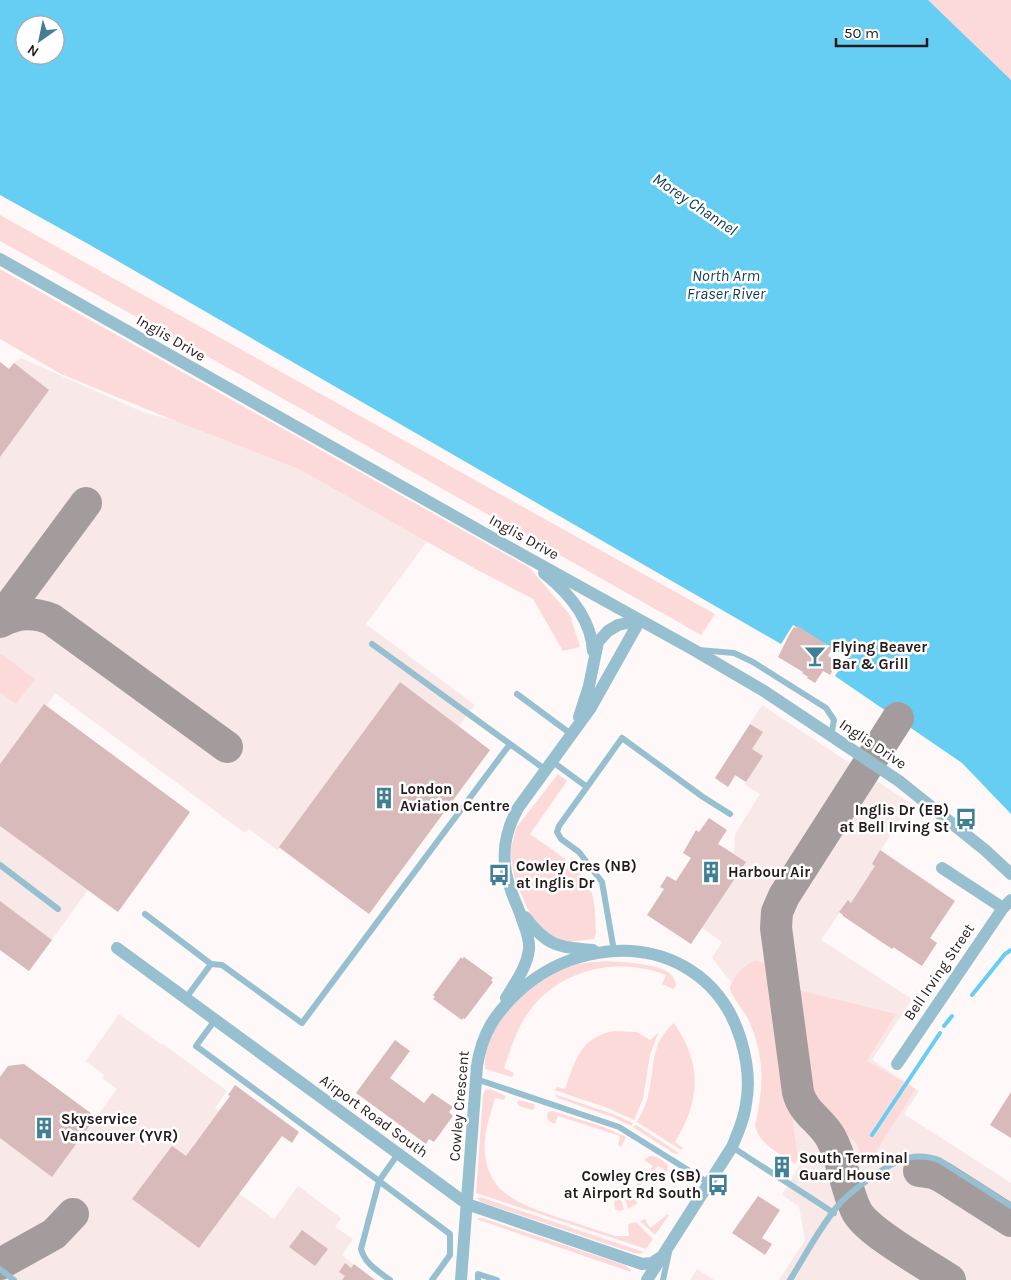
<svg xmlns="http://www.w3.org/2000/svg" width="1011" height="1280" font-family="Karla,sans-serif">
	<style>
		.built { fill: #f8e8e8 }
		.green { fill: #fddada }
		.water { fill: #66cef2; fill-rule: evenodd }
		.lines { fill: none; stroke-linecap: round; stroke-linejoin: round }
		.stream { stroke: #66cef2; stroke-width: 4 }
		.taxiway { stroke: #a49c9c; stroke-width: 32 }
		.building { fill: #d8babb }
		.service { stroke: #96bfcf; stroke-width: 6 }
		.minor { stroke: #96bfcf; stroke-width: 12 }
		.labels { text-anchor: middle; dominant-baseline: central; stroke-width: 5; stroke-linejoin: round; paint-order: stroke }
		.street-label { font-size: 15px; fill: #261b1c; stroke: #fff }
		.poi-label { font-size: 15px; font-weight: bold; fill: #261b1c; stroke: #fff; text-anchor: start }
		.water-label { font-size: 16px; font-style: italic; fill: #0e3d4c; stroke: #fff }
	</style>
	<rect width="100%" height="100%" fill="#fef8f8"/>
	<!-- built -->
	<path class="built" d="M21,358L143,412L240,439L291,459L428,540L366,624L475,705L459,726L490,750L369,914L279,848L277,850L249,829L245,833L55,693L46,706L190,813L118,912L88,890L29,971L0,950V362L9,369L14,363Z
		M762,705L910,803L881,850L934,886L893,949L843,916V915L840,912L821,940L912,999L872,1060L919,1091L904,1114L1011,1183V1280H779L805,1240L799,1206L782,1195L802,1161L763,1134L764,1061L742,1000L731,982L712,958L722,942L702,928L706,837L734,853L735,834L760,794L745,785L746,782L736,776L728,787L715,778Z
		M119,1014L162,1045L163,1044L227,1091L215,1108L219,1111L193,1146L202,1166L274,1219L298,1186L341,1218L335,1227L353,1239L342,1255L374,1280H0V1077L8,1066L24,1064L96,1117L117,1089L102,1078L104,1075L86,1061Z
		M697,1269L714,1280H690Z"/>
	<!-- green -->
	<path class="green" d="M821,0H1011V138Z
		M0,215L715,614L701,635L289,402L0,241Z
		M0,269L530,568L570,615L580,647L563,651L533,599L470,566L299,469L168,418L61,374L0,339Z
		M1,654L35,679L16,704L0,692V655Z
		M558,774L567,781L530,834C552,850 580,865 591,891C596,903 595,920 596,933L594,939L569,942L555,939L533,921L515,880L510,853L516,828Z
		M608,961C624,963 677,962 676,986L673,989L662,984L666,975C615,955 554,970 524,1019C515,1034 510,1051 504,1068L514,1073L512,1077L485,1069C481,1026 532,980 569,967C582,962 594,962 608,961Z
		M757,961L766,964L772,973L798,1159L795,1164C780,1154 758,1144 755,1125C764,1088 765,1055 748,1019C743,1009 734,1000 730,989C731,978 746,962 757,961Z
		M793,989L896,1014L867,1061L916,1089L870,1161L862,1156L856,1143L843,1130L804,1098Z
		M674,1023C703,1065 700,1101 675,1142L683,1148L681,1150L637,1122C641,1114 646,1105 648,1096C655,1069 649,1044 674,1023Z
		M614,1031L637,1032L650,1040L658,1033V1034L650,1055L643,1099L634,1120L605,1107L554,1090L557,1087L565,1089C575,1061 580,1037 614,1031Z
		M490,1089L506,1096L504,1100L495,1098C490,1116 483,1134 485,1154C489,1196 524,1205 557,1217C577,1223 596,1230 615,1236H629L628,1224L636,1222L653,1239L646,1249L476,1193L483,1095L485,1090Z
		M554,1094L613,1114L633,1123L631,1126L612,1117L558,1098Z
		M519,1100L534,1104L535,1108L532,1110L519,1106L517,1103Z
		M552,1111L604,1127L626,1137L621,1147L618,1145L620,1136L558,1116L555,1124L549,1121L547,1118L548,1112Z
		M636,1125L679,1153L675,1154L633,1127Z
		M649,1156C656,1155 662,1160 668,1165L667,1172L658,1166L631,1196L638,1203L628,1209L621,1186L624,1184L631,1191L653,1166L644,1160Z
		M618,1187L624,1210L618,1211L615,1209L613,1189Z
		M476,1198H483L644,1252L640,1254L634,1253L481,1202Z
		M668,1214L669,1215L655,1235L640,1221L645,1219L650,1228Z
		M477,1218H482L625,1265L631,1270V1272L479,1220Z"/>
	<!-- water -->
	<path class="water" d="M0,0H928L1011,80V814L962,763L835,676L847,657L793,625L781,644L90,245L0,195ZM25,25H55V55H25Z"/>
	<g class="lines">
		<!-- stream -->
		<path class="stream" d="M972,995L1005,954L1011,950
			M944,1026L952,1016
			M872,1135L940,1033"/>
		<!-- taxiway -->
		<path class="taxiway" d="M0,619L86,503
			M0,622C16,613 34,612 51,619L227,747
			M898,718L784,896L777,912L776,928L798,1092C803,1113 821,1120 831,1138C843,1160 845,1187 856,1210C866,1232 928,1265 950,1280
			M919,1171L933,1173L942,1177L1011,1221
			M0,1264L54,1234L73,1214"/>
	</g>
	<!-- building -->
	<path class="building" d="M0,362L9,369L14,363L49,390L0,457Z
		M798,626L832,648L828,656L838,662L830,675L823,671L815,683L807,678L808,677L802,673L803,672L778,657L789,635L794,627L796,628Z
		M400,682L490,750L369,914L279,847Z
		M44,704L190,812L118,912L0,826V764Z
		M750,724L763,732L752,749L763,756L746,782L735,775L728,787L715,778Z
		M709,818L727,830L718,844L746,862L691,944L647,915L664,889L660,887L667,876L676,881L691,858L683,853L696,830L699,832Z
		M880,850L955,901L930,938L937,943L922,966L893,947L892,949L843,916V915L839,912L848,900L851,903L875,866L872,864Z
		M0,901L52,940L29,971L0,950Z
		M461,957L462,959L464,957L493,978L491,980L493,982L465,1019L463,1018L462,1020L433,999L435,997L433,995Z
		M395,1040L410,1051L390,1078L424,1103L432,1093L453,1107L449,1112L453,1116L434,1142L429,1139L426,1144L356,1093Z
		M24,1064L96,1117L52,1177L0,1138V1077L8,1066Z
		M235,1085L299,1132L292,1143L282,1136L199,1248L132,1199L172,1146L186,1156L230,1096L228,1095Z
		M1011,1092V1138L990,1125Z
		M758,1196L780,1210L762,1238L772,1244L765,1255L732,1233Z
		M302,1230L328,1249L315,1266L289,1247Z
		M345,1263L351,1268L354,1264L375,1280H342L345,1276L339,1272Z"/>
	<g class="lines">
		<!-- service -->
		<path class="service" d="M372,644L546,770
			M699,650L734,653L753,662L826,708L834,720L831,736
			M517,694L571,734
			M553,762L587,787L559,826L557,832L561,839L579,852L602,882L614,951
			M587,787L622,738L703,797L730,814
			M0,865L58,909
			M145,914L211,964L222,965L302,1023L510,744
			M186,998L211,964
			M215,1020L196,1046L379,1181L398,1154
			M476,1079L619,1127L709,1183
			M732,1147L834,1213
			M0,1269L14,1280
			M390,1280C378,1271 365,1264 361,1249L379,1181L450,1234V1255L432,1280
			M478,1280V1274L497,1280
			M663,1280L669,1252
			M790,1280C806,1254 821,1225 841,1202C853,1190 867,1180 881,1171C900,1158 916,1152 939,1160L1011,1206"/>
		<!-- minor -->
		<path class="minor" d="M0,259L521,554L694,650L764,691L899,781L985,850L1011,874
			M544,573C569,593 591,618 593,651
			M579,717L589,686L598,642L608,631L618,625L640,620
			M942,868L1003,908
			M525,917C547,946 557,947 593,950
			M117,948L467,1204L642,1264L652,1263L661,1257
			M506,998C515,983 527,967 529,949C530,938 525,928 522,919C519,909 514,900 511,890C500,861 503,835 518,808L590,709L640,620
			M897,1064L1003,908L1011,900
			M461,1280L477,1066C482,1033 495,1014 518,992C539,973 561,961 588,955C657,939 720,971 741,1040C747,1060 750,1083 746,1104C744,1119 738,1133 732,1147L647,1280"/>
	</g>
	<!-- icons -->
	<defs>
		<g id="bar-bare" transform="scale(1.725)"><path d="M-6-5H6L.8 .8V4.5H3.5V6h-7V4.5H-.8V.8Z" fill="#417f95" stroke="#fff" stroke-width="2.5" paint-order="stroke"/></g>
		<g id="building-bare" transform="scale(1.725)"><path d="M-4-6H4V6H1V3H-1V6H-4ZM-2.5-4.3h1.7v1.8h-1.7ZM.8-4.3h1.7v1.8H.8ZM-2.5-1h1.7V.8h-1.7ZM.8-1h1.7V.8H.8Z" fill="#417f95" stroke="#fff" stroke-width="2.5" paint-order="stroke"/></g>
		<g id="bus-bare" transform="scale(1.725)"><path d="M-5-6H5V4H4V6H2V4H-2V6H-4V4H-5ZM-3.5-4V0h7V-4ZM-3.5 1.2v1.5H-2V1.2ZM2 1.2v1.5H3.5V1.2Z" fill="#417f95" stroke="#fff" stroke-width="2.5" paint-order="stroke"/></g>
	</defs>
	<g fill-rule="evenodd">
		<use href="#bar-bare" x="815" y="656"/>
		<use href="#building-bare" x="384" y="798"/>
		<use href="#bus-bare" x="966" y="819"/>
		<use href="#building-bare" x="711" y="872"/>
		<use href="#bus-bare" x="499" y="875"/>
		<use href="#building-bare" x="44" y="1128"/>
		<use href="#building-bare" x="782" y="1167"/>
		<use href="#bus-bare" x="718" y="1185"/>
	</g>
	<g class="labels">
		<!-- street labels -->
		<g class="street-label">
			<text transform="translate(171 338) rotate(30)">Inglis Drive</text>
			<text transform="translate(524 537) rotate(29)">Inglis Drive</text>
			<text transform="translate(873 744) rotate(34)">Inglis Drive</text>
			<text transform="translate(939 972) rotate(-56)">Bell Irving Street</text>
			<text transform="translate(459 1106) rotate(-85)">Cowley Crescent</text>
			<text transform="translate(374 1116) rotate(36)">Airport Road South</text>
		</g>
		<!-- poi labels -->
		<g class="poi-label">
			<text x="832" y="647">Flying Beaver<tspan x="832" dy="17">Bar &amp; Grill</tspan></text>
			<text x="400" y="789">London<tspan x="400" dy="17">Aviation Centre</tspan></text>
			<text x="949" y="810" text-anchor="end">Inglis Dr (EB)<tspan x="949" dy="17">at Bell Irving St</tspan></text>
			<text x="516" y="866">Cowley Cres (NB)<tspan x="516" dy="17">at Inglis Dr</tspan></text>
			<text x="728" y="872">Harbour Air</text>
			<text x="61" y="1119">Skyservice<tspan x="61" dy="17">Vancouver (YVR)</tspan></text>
			<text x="799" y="1158">South Terminal<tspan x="799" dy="17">Guard House</tspan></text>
			<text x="701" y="1176" text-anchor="end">Cowley Cres (SB)<tspan x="701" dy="17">at Airport Rd South</tspan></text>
		</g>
		<!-- water labels -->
		<g class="water-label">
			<text transform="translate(695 204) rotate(34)">Morey Channel</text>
			<text x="726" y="275">North Arm<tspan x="726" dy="18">Fraser River</tspan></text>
		</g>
	</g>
	<!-- north arrow -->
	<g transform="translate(40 40) rotate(213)"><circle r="24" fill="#ffffff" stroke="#a8a4a4"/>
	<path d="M0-4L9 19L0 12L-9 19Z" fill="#417f95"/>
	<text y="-8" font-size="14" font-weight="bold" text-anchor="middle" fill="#261b1c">N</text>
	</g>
	<!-- scale -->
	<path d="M836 38v8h91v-8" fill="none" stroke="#261b1c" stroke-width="2.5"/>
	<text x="844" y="38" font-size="15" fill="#261b1c" stroke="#ffffff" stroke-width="4" paint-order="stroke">50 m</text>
</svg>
